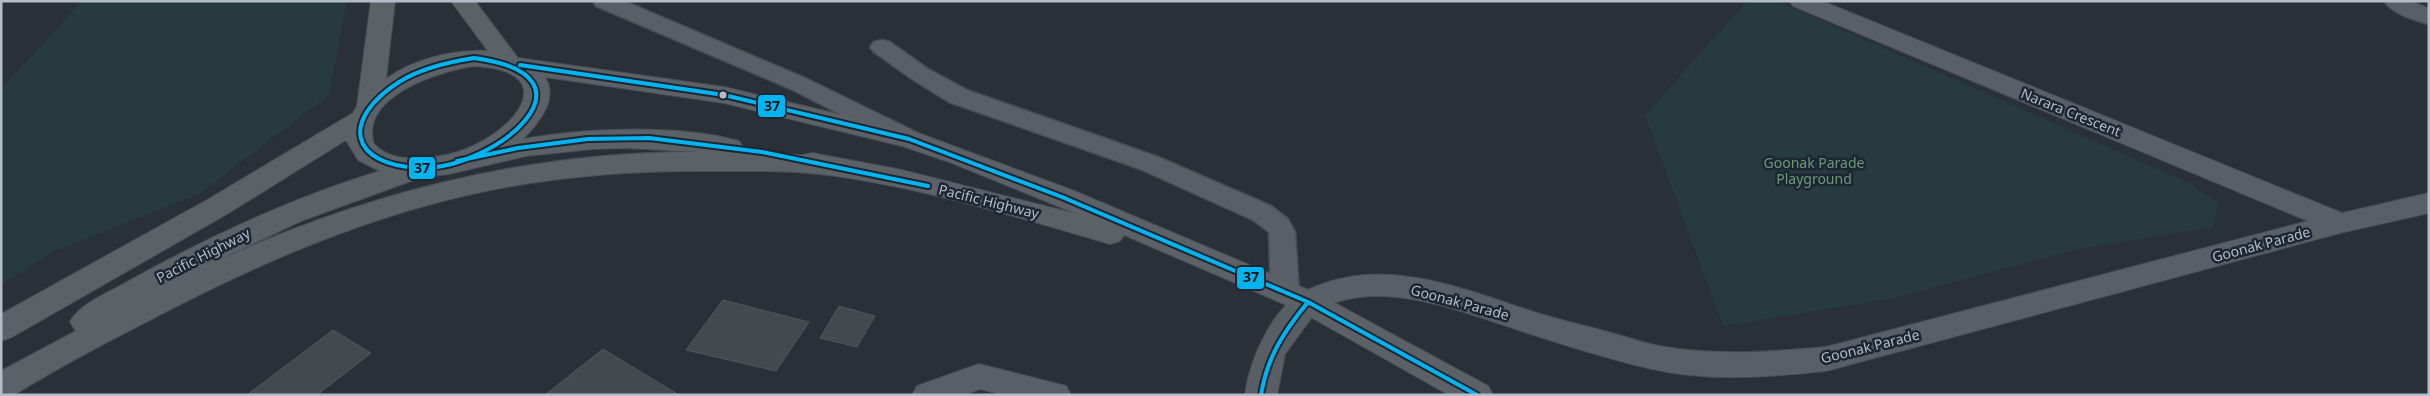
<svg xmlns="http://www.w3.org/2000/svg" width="2430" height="396" font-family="'Noto Sans',sans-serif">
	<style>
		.green { fill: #273a3e }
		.building { fill: #444950; stroke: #52575f }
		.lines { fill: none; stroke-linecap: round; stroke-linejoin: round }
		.lane-casing { stroke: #484c53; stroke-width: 3 }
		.street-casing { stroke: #484c53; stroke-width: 2 }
		.secondary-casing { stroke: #484c53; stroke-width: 2 }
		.primary-casing { stroke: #484c55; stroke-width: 2 }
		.lane { fill: #5a5e66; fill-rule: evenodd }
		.street { fill: #5a5e66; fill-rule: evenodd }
		.secondary { fill: #595d64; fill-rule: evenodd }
		.primary { fill: #5c6168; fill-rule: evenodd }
		.bus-1-casing { stroke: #1d2633; stroke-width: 8 }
		.bus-1 { stroke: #00b5ef; stroke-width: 4 }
		.bus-dot { fill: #b4bcc9; stroke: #1d2633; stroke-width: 2 }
		.labels { text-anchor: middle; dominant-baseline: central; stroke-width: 5; stroke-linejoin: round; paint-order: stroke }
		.street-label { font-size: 14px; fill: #b4bcc9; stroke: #1d2633 }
		.park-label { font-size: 14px; fill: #6b9a76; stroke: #1d2633 }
		.line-badge { stroke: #1d2633; stroke-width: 2 }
		.pale-badge-label { font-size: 14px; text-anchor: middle; font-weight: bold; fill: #111 }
	</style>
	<rect width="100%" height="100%" fill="#2a3038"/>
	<!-- green -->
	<path class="green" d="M82,1H347L329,95L199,194L52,252L1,285V89Z
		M1747,1H1777L2189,183L2218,203L2213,227L2078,249L1893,298L1723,326L1645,115Z"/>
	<!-- building -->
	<path class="building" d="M723,300L809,322L776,371L686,350Z
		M839,306L875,316L857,347L820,338Z
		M333,330L371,353L317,395H247Z
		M603,349L679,395H545Z"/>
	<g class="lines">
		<!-- lane casing -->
		<g class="lane-casing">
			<path id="lane" d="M593,1H624L807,79L918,133L922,139L918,145L909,147L900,145L791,89L596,6Z
				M2384,1H2411L2429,9V24C2414,20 2393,14 2384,1Z
				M882,40L890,42L928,69L967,90L1158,157L1271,206L1288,219L1295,232L1299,292L1295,300L1285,303L1275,300L1271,292L1269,232L1253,220L1140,169L949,102L912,79L874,52L870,47L874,42Z"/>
		</g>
		<!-- street casing -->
		<g class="street-casing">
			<path id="street" d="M1789,1H1822L2342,213L2429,193V213L2340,233L1826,371C1769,377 1709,382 1652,369C1608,359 1564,345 1521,331C1480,317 1440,302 1397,297C1379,295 1358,296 1340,301C1323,306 1316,316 1298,310L1293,302C1299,292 1307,290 1317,286C1387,257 1464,289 1531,311C1559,320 1587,326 1615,334C1630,338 1644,343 1659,346C1715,356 1770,352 1826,347L2308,221L1793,6Z
				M979,364L1066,386L1071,395H1004L980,389L964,395H912L917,386Z"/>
		</g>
		<!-- secondary casing -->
		<g class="secondary-casing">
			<path id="secondary" d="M1308,291L1318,294L1323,302L1285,354L1277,395H1245C1249,361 1274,302 1308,291Z"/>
		</g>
		<!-- primary casing -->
		<g class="primary-casing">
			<path id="primary" d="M371,1H395L386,79C413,59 455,49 488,51L451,1H475L518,58L724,87L918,133L1072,190L1318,294L1488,386L1493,395H1449L1298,310L1124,235L1120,241L1110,244C1020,218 928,189 835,176C796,170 754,171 714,171C641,170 568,175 496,189C372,213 256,264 146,322C101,345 57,368 14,395H1V371L76,331L70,322C79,304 108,293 125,283C206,238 291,198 380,171L358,160L346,140L227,214L12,337L1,341V314L207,200L353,113L357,106ZM474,66C554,70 526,120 475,145C459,153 441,157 424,158C406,159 387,158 374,144C359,96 440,71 474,66ZM545,77L724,103L902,146L952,163L1077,214L902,170L812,153L803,155L740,153L743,147L739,141C679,124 584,128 523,139C538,124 559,98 545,77ZM626,148L701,152C526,151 356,195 198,270L301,221L422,177L449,174L526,156L593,149Z"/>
		</g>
		<!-- lane -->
		<use href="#lane" class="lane"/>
		<!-- street -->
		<use href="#street" class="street"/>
		<!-- secondary -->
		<use href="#secondary" class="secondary"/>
		<!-- primary -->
		<use href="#primary" class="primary"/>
		<!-- bus-1 casing -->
		<g class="bus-1-casing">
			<path id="bus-1" d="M474,58C609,76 493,170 420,168C348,165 341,119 399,82C421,68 448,62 474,58Z
				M520,65L724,95L909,139L1062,197L1308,302L1477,395
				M457,161L518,148L588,139L649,138L762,152L928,186
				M1261,395C1267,357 1284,331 1308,302"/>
		</g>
		<!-- bus-1 -->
		<use href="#bus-1" class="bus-1"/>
	</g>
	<!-- markers -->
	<circle class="bus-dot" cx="723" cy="95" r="4.5"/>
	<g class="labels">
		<!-- street labels -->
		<g class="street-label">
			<text transform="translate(2071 112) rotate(22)">Narara Crescent</text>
			<text transform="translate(989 201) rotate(14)">Pacific Highway</text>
			<text transform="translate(2261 244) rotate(-15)">Goonak Parade</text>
			<text transform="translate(203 255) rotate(-27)">Pacific Highway</text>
			<text transform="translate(1460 302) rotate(15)">Goonak Parade</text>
			<text transform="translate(1870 346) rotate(-14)">Goonak Parade</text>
		</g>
		<!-- park labels -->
		<g class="park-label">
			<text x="1814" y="162">Goonak Parade<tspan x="1814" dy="16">Playground</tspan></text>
		</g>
	</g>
	<g class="line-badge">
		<rect x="757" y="94" width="29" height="24" rx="5" fill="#00b5ef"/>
		<rect x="408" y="156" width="28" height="24" rx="5" fill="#00b5ef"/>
		<rect x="1236" y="266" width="29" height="24" rx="5" fill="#00b5ef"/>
	</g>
	<g class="pale-badge-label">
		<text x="772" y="111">37</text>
		<text x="422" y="173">37</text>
		<text x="1251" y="282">37</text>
	</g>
	<!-- border -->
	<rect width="2430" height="396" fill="none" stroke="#b4bcc9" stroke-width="5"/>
</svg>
